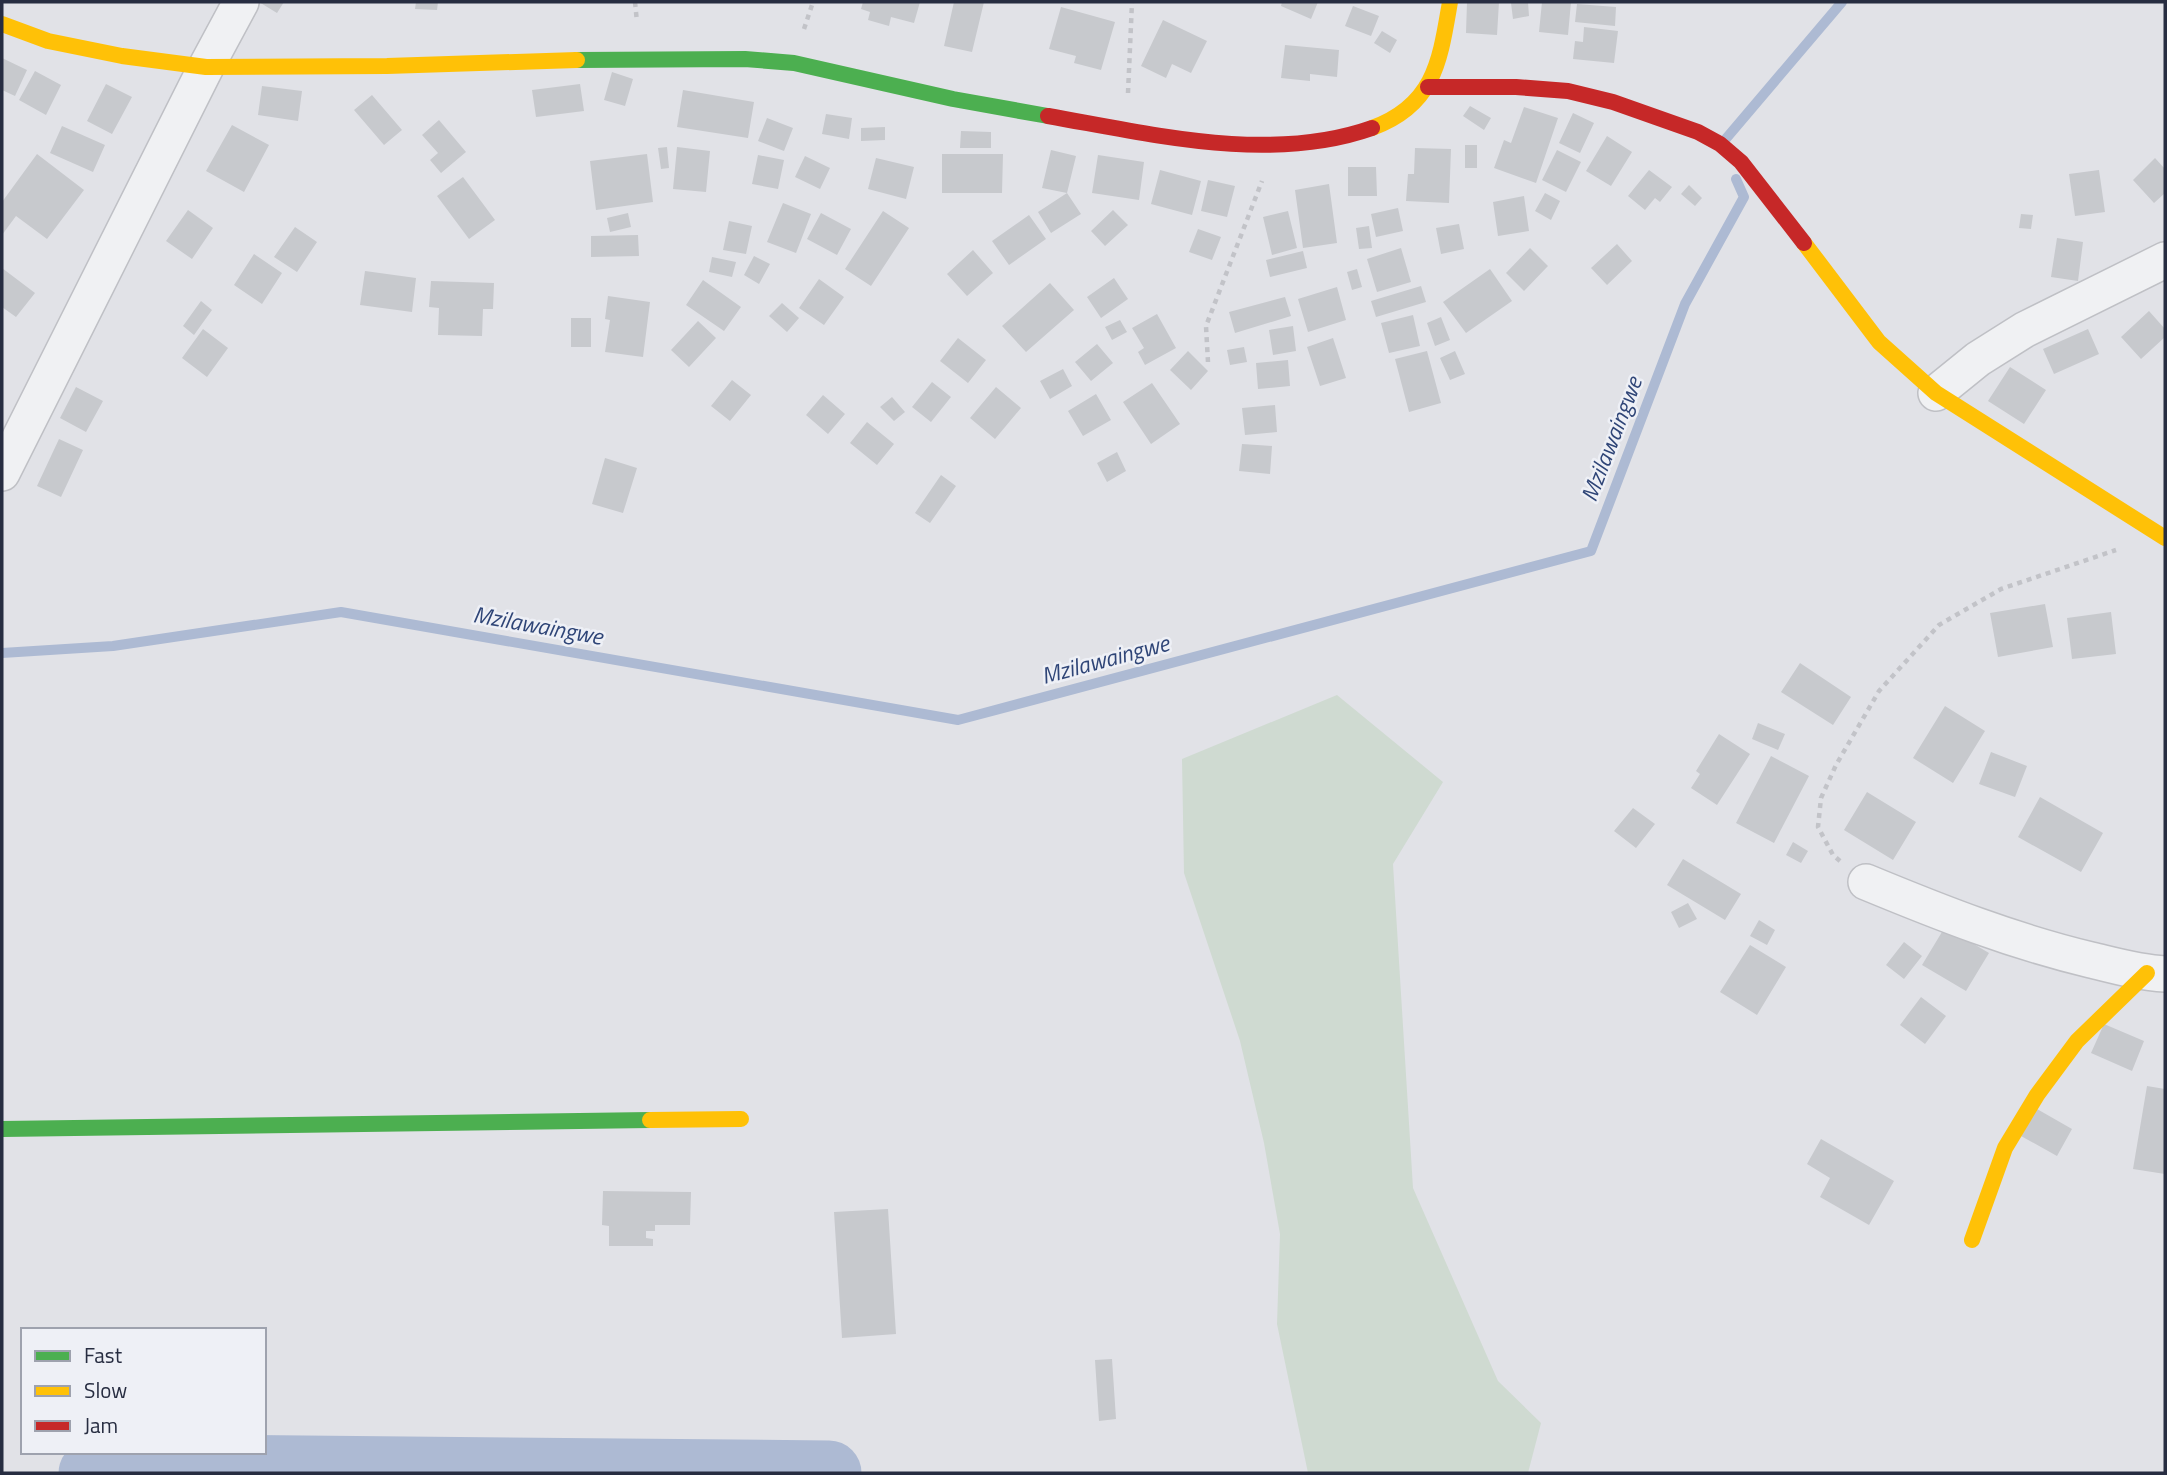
<svg xmlns="http://www.w3.org/2000/svg" width="2167" height="1475" font-family="'Titillium Web',sans-serif">
	<style>
		.green { fill: #cfdad1 }
		.lines { fill: none; stroke-linecap: round; stroke-linejoin: round }
		.stream { stroke: #adbad3; stroke-width: 10 }
		.river { stroke: #adbad3; stroke-width: 65 }
		.building { fill: #c7c9cd }
		.street-casing { stroke: #bfc0c5; stroke-width: 38 }
		.path { stroke: #c2c3c8; stroke-width: 4.5; stroke-dasharray: 5 5; stroke-linecap: butt }
		.street { stroke: #f0f1f3; stroke-width: 35 }
		.fast { stroke: #4caf50; stroke-width: 16 }
		.slow { stroke: #ffc107; stroke-width: 16 }
		.jam { stroke: #c62828; stroke-width: 16 }
		.labels { text-anchor: middle; dominant-baseline: central; stroke-width: 5; stroke-linejoin: round; paint-order: stroke }
		.water-label { font-size: 23px; font-style: italic; fill: #2f4577; stroke: #eef0f6 }
	</style>
	<rect width="100%" height="100%" fill="#e1e2e7"/>
	<!-- green -->
	<path class="green" d="M1337,695L1443,782L1393,864L1413,1188L1498,1381L1541,1423L1528,1473H1308L1277,1324L1280,1234L1264,1143L1240,1041L1184,873L1182,759Z"/>
	<g class="lines">
		<!-- stream -->
		<path class="stream" d="M1724,141L1842,2
			M2,653L113,646L341,612L958,720L1591,551L1685,304L1744,197L1736,179"/>
		<!-- river -->
		<path class="river" d="M91,1473L104,1466L829,1473"/>
	</g>
	<!-- building -->
	<path class="building" d="M259,2H284L277,13Z
		M416,2H438L437,10L415,9Z
		M863,2H920L914,23L891,17L889,26L868,20L870,12L861,9Z
		M954,2H984L972,52L944,46Z
		M1282,2H1318L1311,19L1281,6Z
		M1467,2H1499L1497,35L1466,33Z
		M1528,2L1529,16L1513,19L1511,3Z
		M1542,2H1571L1568,35L1539,32Z
		M1577,4L1616,7L1615,26L1575,22Z
		M1353,6L1379,16L1371,36L1345,26Z
		M1061,7L1115,22L1101,70L1074,63L1076,56L1049,49Z
		M1163,20L1207,41L1191,73L1172,64L1166,78L1141,66Z
		M1584,27L1618,31L1614,63L1573,59L1575,41L1583,42Z
		M1382,31L1397,40L1390,53L1374,43Z
		M1285,45L1339,50L1337,77L1310,74V81L1281,78Z
		M2,58L27,70L15,96L2,90Z
		M35,71L61,85L46,115L19,100Z
		M612,72L633,79L625,106L604,100Z
		M106,84L132,97L112,134L87,121Z
		M580,84L584,111L536,117L532,90Z
		M262,86L302,91L298,121L258,115Z
		M683,90L754,102L748,138L677,127Z
		M372,95L402,130L384,145L354,110Z
		M1470,106L1491,118L1484,130L1463,116Z
		M1524,107L1558,118L1536,183L1494,168L1504,140L1511,143Z
		M1573,113L1594,123L1580,153L1559,143Z
		M826,114L852,118L849,139L822,134Z
		M767,118L793,128L784,151L758,141Z
		M439,120L466,152L441,173L430,160L438,153L422,135Z
		M232,125L269,145L244,192L206,171Z
		M62,126L105,145L93,172L50,153Z
		M885,127V140L861,141V128Z
		M961,131L991,132V148H960Z
		M1607,136L1632,152L1611,186L1586,171Z
		M1465,145H1477V168H1465Z
		M667,147L669,168L661,169L658,148Z
		M677,147L710,151L706,192L673,189Z
		M1415,148L1451,149L1449,203L1406,201L1408,174H1414Z
		M1051,150L1076,156L1067,193L1081,214L1051,233L1038,212L1067,193L1042,188Z
		M1557,150L1581,162L1566,192L1542,180Z
		M37,154L84,190L47,239L16,216L2,235V202Z
		M647,154L653,202L596,210L590,161Z
		M942,154H1003L1002,193H942Z
		M758,155L784,160L778,189L752,184Z
		M1098,155L1144,162L1139,200L1092,193Z
		M805,156L830,168L820,189L795,177Z
		M876,158L914,167L906,199L868,189Z
		M2155,158L2165,169V193L2154,203L2133,180Z
		M1348,167H1376L1377,196H1348Z
		M1160,170L1201,181L1192,215L1151,204Z
		M1649,170L1672,187L1660,202L1655,198L1645,210L1628,196Z
		M2099,170L2105,212L2075,216L2069,174Z
		M463,177L495,220L469,239L437,196Z
		M1208,180L1235,186L1227,217L1201,211Z
		M1329,184L1337,243L1303,248L1295,190Z
		M1689,185L1702,198L1695,206L1681,194Z
		M1545,193L1560,201L1551,220L1535,211Z
		M1524,196L1529,231L1498,236L1493,202Z
		M783,203L811,214L796,253L767,242Z
		M1398,208L1403,231L1376,237L1371,214Z
		M188,210L213,228L192,259L166,241Z
		M1113,210L1128,225L1105,246L1091,231Z
		M883,211L909,228L871,286L845,269Z
		M1288,211L1297,248L1272,255L1263,217Z
		M628,213L631,227L610,232L607,218Z
		M821,213L851,229L837,255L807,239Z
		M2021,214L2033,215L2031,229L2019,228Z
		M1029,215L1046,239L1009,265L992,241Z
		M729,221L752,226L746,254L723,250Z
		M1459,224L1464,249L1441,254L1436,228Z
		M1369,226L1372,248L1359,249L1356,228Z
		M295,227L317,242L297,272L274,257Z
		M1198,229L1221,237L1212,260L1189,252Z
		M638,235L639,256L591,257V236Z
		M2057,238L2083,242L2078,281L2051,277Z
		M1617,244L1632,261L1607,285L1591,268Z
		M1401,248L1411,282L1377,292L1367,259Z
		M1530,248L1548,266L1524,291L1506,273Z
		M973,250L993,273L967,296L947,274Z
		M1303,251L1307,268L1270,277L1266,260Z
		M254,254L282,273L262,304L234,285Z
		M754,256L770,264L759,284L744,275Z
		M712,257L736,262L732,277L709,272Z
		M2,268L35,293L16,317L2,307Z
		M1357,269L1362,287L1352,290L1347,272Z
		M1490,269L1512,301L1466,333L1443,302Z
		M365,271L416,278L412,312L360,305Z
		M1114,278L1128,299L1101,318L1087,297Z
		M819,279L844,297L824,325L799,308Z
		M703,280L741,307L724,331L686,305Z
		M431,281L494,283L493,309H483L482,336L438,335L439,308L429,307Z
		M1050,283L1074,310L1026,352L1002,326Z
		M1421,286L1426,302L1376,317L1371,301Z
		M1337,287L1346,320L1308,332L1298,299Z
		M608,296L650,302L643,357L605,352L610,320L605,319Z
		M1285,297L1291,316L1235,333L1229,312Z
		M201,301L212,310L194,335L183,326Z
		M782,303L799,318L787,332L769,316Z
		M2149,311L2165,329V337L2141,359L2121,337Z
		M1157,314L1176,348L1145,365L1138,352L1144,348L1132,328Z
		M1413,315L1420,346L1389,353L1381,323Z
		M1441,317L1450,340L1435,346L1427,323Z
		M571,318H591V347H571Z
		M1120,320L1127,332L1112,340L1105,327Z
		M698,321L716,338L689,367L671,350Z
		M1293,326L1296,351L1273,355L1269,330Z
		M203,329L228,348L207,377L182,358Z
		M2088,329L2099,354L2054,374L2043,349Z
		M958,338L986,360L968,383L940,361Z
		M1333,338L1346,378L1320,386L1307,347Z
		M1097,344L1113,363L1091,381L1075,362Z
		M1244,347L1247,362L1230,365L1227,350Z
		M1188,351L1208,371L1191,390L1170,370Z
		M1427,351L1441,403L1409,412L1395,359Z
		M1455,351L1465,374L1450,380L1440,358Z
		M1288,360L1290,386L1258,389L1256,363Z
		M2010,367L2046,390L2024,424L1988,401Z
		M1063,369L1072,386L1050,399L1040,381Z
		M732,380L751,395L730,421L711,406Z
		M932,382L951,397L931,422L912,407Z
		M1152,383L1180,424L1151,444L1123,402Z
		M76,387L103,401L86,432L60,418Z
		M996,387L1021,408L995,439L970,418Z
		M1096,394L1111,420L1083,436L1068,411Z
		M823,395L845,414L828,434L806,415Z
		M892,397L905,412L894,421L880,407Z
		M1275,405L1277,432L1245,435L1242,408Z
		M867,422L894,444L877,465L850,443Z
		M59,439L83,450L61,497L37,486Z
		M1242,444L1272,446L1270,474L1239,471Z
		M1117,452L1126,471L1107,482L1097,463Z
		M605,458L637,468L623,513L592,504Z
		M941,475L956,486L930,523L915,513Z
		M2045,604L2053,647L1998,657L1990,613Z
		M2111,612L2116,654L2072,659L2067,618Z
		M1800,663L1851,697L1833,725L1781,692Z
		M1945,706L1985,731L1953,783L1913,758Z
		M1758,723L1785,734L1778,750L1752,739Z
		M1719,734L1750,754L1717,805L1691,788L1700,774L1696,771Z
		M1991,752L2027,766L2015,797L1979,784Z
		M1771,756L1809,776L1774,843L1736,823Z
		M1867,792L1916,822L1893,860L1844,830Z
		M2040,797L2103,833L2081,872L2018,837Z
		M1633,808L1655,824L1636,848L1614,831Z
		M1793,842L1808,851L1801,863L1786,855Z
		M1683,859L1741,894L1725,920L1667,885Z
		M1688,903L1697,919L1679,928L1671,912Z
		M1759,920L1775,930L1767,945L1750,936Z
		M1945,927L1989,953L1966,991L1922,965Z
		M1904,942L1922,956L1904,979L1886,965Z
		M1750,945L1786,967L1757,1015L1720,992Z
		M1921,997L1946,1016L1925,1044L1900,1025Z
		M2104,1024L2144,1041L2132,1071L2091,1053Z
		M2147,1086L2165,1089V1174L2133,1169Z
		M2037,1109L2072,1129L2057,1156L2021,1136Z
		M1821,1139L1894,1181L1869,1225L1820,1197L1830,1178L1807,1164Z
		M603,1191L691,1192L690,1225H655V1231H646V1238L653,1239V1246H609V1226L602,1225Z
		M888,1209L896,1334L842,1338L834,1212Z
		M1112,1359L1116,1419L1099,1421L1095,1360Z"/>
	<g class="lines">
		<!-- street casing -->
		<g class="street-casing">
			<path id="street" d="M1936,393L1978,359L2024,330L2165,260
				M2,473L206,67L241,2
				M1866,882C1941,913 2012,941 2091,960C2116,966 2140,973 2165,974"/>
		</g>
		<!-- path -->
		<path class="path" d="M635,2L637,22
			M804,29L813,2
			M1128,93L1132,2
			M1208,362L1206,326L1262,181
			M1840,861L1833,855L1818,827L1821,798L1836,765L1879,691L1939,625L2001,589L2116,550"/>
		<!-- street -->
		<use href="#street" class="street"/>
		<!-- fast -->
		<path class="fast" d="M577,60L745,59L794,63L953,99L1048,116
			M2,1129L650,1120"/>
		<!-- slow -->
		<path class="slow" d="M2,24L48,41L122,56L206,67L387,66L577,60
			M1372,128C1435,105 1440,60 1450,2
			M1804,243L1879,342L1936,393L2165,538
			M650,1120L741,1119
			M1972,1240L2005,1148L2037,1095L2077,1041L2147,973"/>
		<!-- jam -->
		<path class="jam" d="M1428,87H1516L1568,91L1613,102L1698,132L1720,144L1741,162L1804,243
			M1048,116C1151,134 1270,164 1372,128"/>
	</g>
	<g class="labels">
		<!-- water labels -->
		<g class="water-label">
			<text transform="translate(1611 439) rotate(-69)">Mzilawaingwe</text>
			<text transform="translate(538 625) rotate(10)">Mzilawaingwe</text>
			<text transform="translate(1105 659) rotate(-15)">Mzilawaingwe</text>
		</g>
	</g>
	<!-- border -->
	<rect width="2167" height="1475" fill="none" stroke="#272d41" stroke-width="7"/>
	<!-- legend -->
	<rect x="21" y="1328" width="245" height="126" fill="#eef0f6" stroke="#9ea2ae" stroke-width="2"/>
	<rect x="35" y="1351" width="35" height="10" fill="#4caf50" stroke="#9ea2ae" stroke-width="2"/>
	<text x="84" y="1363" font-size="21" fill="#272d41">Fast</text>
	<rect x="35" y="1386" width="35" height="10" fill="#ffc107" stroke="#9ea2ae" stroke-width="2"/>
	<text x="84" y="1398" font-size="21" fill="#272d41">Slow</text>
	<rect x="35" y="1421" width="35" height="10" fill="#c62828" stroke="#9ea2ae" stroke-width="2"/>
	<text x="84" y="1433" font-size="21" fill="#272d41">Jam</text>
</svg>
